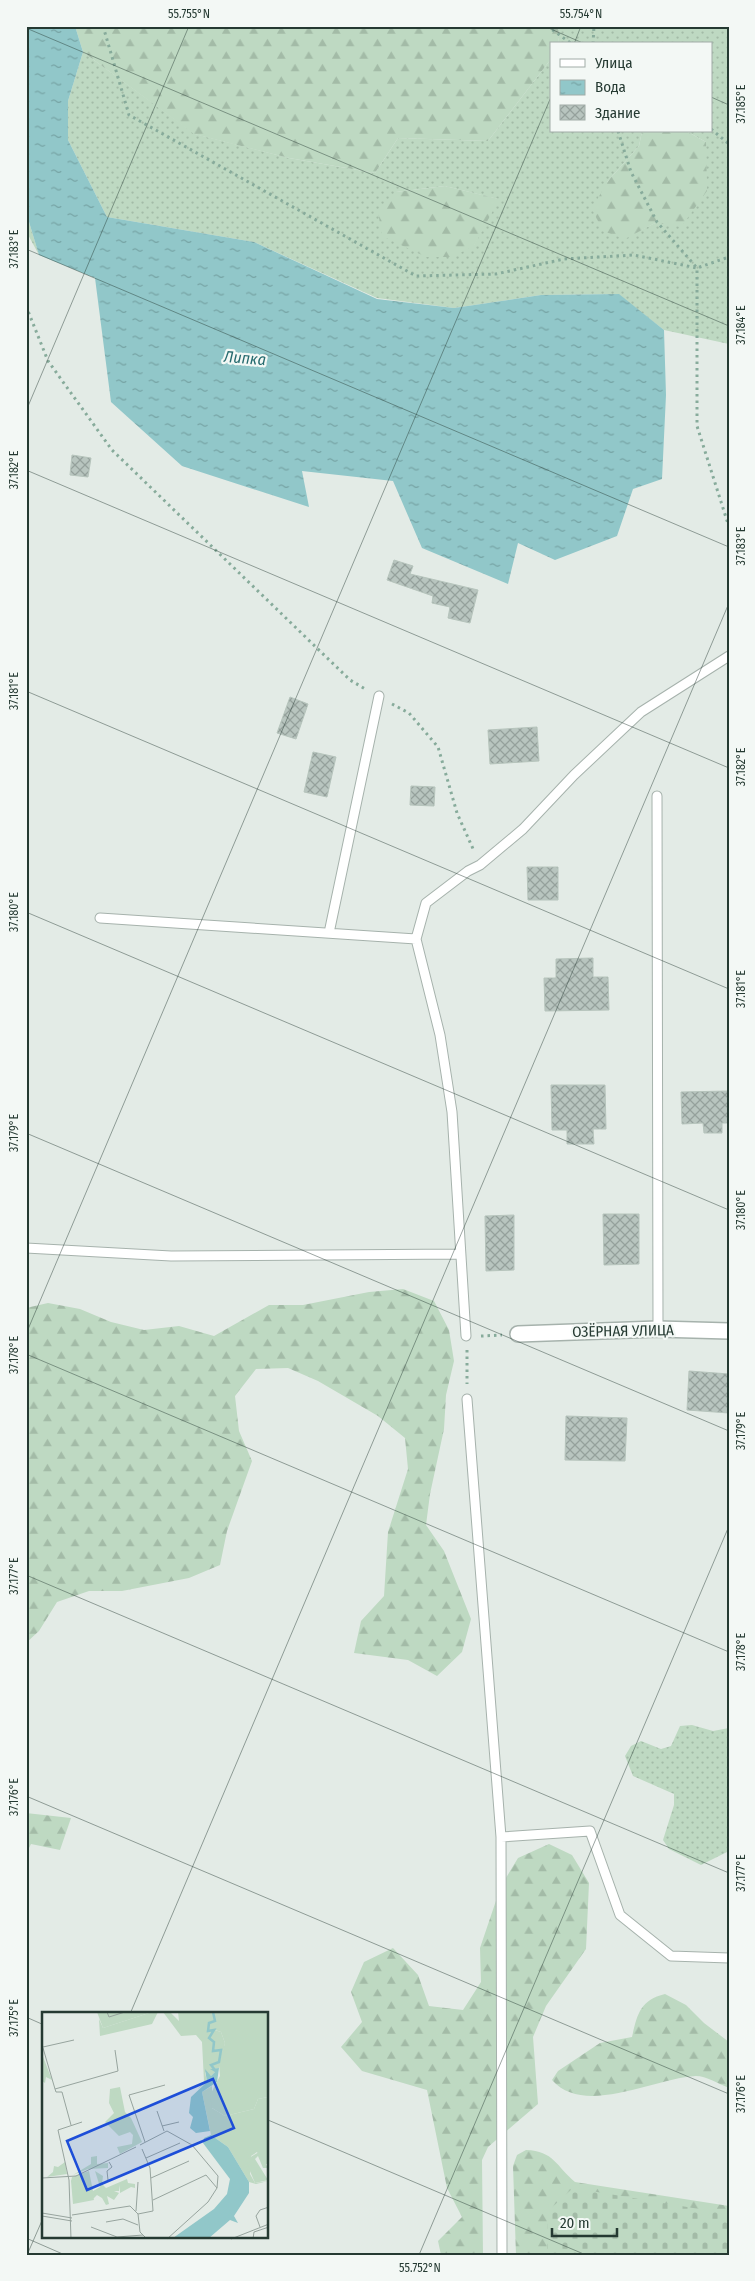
<svg xmlns="http://www.w3.org/2000/svg" width="755" height="2281" font-family="'Fira Sans Condensed',sans-serif">
	<style>
		.grass { fill: url(#grass-dots); fill-rule: evenodd }
		.forest { fill: url(#forest-firs) }
		.cemetery { fill: url(#cemetery-stones) }
		.water { fill: url(#water-ripples) }
		.building { fill: url(#building-cross-hatch); stroke: #b6c4bc }
		.lines { fill: none; stroke-linecap: round; stroke-linejoin: round }
		.lane-casing { stroke: #a6b2ac; stroke-width: 11 }
		.street-casing { stroke: #a6b2ac; stroke-width: 18 }
		.path { stroke: #87ab9b; stroke-width: 3; stroke-dasharray: 2.5 4; stroke-linecap: butt }
		.lane { stroke: #fff; stroke-width: 9 }
		.street { stroke: #fff; stroke-width: 15 }
		.ticks { fill: none; stroke: #253a32; stroke-width: 1; stroke-opacity: 0.45 }
		.labels { text-anchor: middle; dominant-baseline: central; stroke-width: 4.5; stroke-linejoin: round; paint-order: stroke }
		.street-label { font-size: 15px; fill: #253a32; stroke: #f3f8f5 }
		.water-label { font-size: 16px; font-style: italic; fill: #266b6f; stroke: #f3f8f5 }
		.inset-river { fill: none; stroke: #91c7c9; stroke-width: 2.5 }
		.inset-road { fill: none; stroke: #97a49e; stroke-width: 1 }
		.view { fill: #1d4ed8; fill-opacity: 0.15; stroke: #1d4ed8; stroke-width: 2.5 }
		.inset-edge { fill: none; stroke: #253a32; stroke-width: 2.5 }
		.neatline { fill: none; stroke: #253a32; stroke-width: 2 }
		.ticks-label { font-size: 12px; text-anchor: middle; fill: #253a32 }
	</style>
	<defs>
		<pattern id="grass-dots" width="8" height="8" patternUnits="userSpaceOnUse" patternTransform="scale(1.25)"><rect width="8" height="8" fill="#bed9c2"/><path d="M2 2h.1M6 6h.1" fill="none" stroke="#a3bba7" stroke-width="1.8" stroke-linecap="round"/></pattern>
		<pattern id="forest-firs" width="22" height="20" patternUnits="userSpaceOnUse" patternTransform="scale(1.25)"><rect width="22" height="20" fill="#bed9c2"/><path d="M5 1l3.5 6h-7zM16 11l3.5 6h-7z" fill="#a3bba7"/></pattern>
		<pattern id="cemetery-stones" width="16" height="16" patternUnits="userSpaceOnUse" patternTransform="scale(1.25)"><rect width="16" height="16" fill="#bed9c2"/><path d="M2 7V4a2 2 0 0 1 4 0v3zM10 15v-3a2 2 0 0 1 4 0v3z" fill="#a3bba7"/></pattern>
		<pattern id="water-ripples" width="26" height="14" patternUnits="userSpaceOnUse" patternTransform="scale(1.25)"><rect width="26" height="14" fill="#91c7c9"/><path d="M2 4q2-2 4 0t4 0M15 11q2-2 4 0t4 0" fill="none" stroke="#76a3a4"/></pattern>
		<pattern id="building-cross-hatch" width="8" height="8" patternUnits="userSpaceOnUse" patternTransform="scale(1.25)"><rect width="8" height="8" fill="#b8c5bf"/><path d="M0 0l8 8M0 8l8-8" fill="none" stroke="#95a19c"/></pattern>
	</defs>
	<rect width="100%" height="100%" fill="#e3ebe6"/>
	<!-- grass -->
	<path class="grass" d="M559,26H729V344L664,330L618,294L541,295L454,308L377,298L254,242L107,217L68,140V101L83,52L195,134L289,158L375,173L398,138L488,141L551,59V131H642L639,146L607,182L625,238L657,222L706,142L686,131H711V44H558ZM445,186L498,199L474,245L396,192Z
		M26,212L39,255L26,231Z
		M692,1725L713,1731L729,1728V1851L701,1865L669,1849L663,1840L674,1805V1794L633,1776L625,1756L631,1746L641,1741L661,1749L671,1746L680,1726Z"/>
	<!-- forest -->
	<path class="forest" d="M75,26H559L558,44H551V59L488,141L398,138L375,173L289,158L194,134L83,52Z
		M642,131H686L706,142L707,191L681,227L657,222L625,239L603,231L592,209L607,182L639,146Z
		M445,186L499,199L474,246L451,257H426L382,236L378,211L396,192Z
		M403,1289L434,1301L449,1330L454,1361L446,1395L444,1429L430,1494L426,1525L444,1551L471,1619L462,1652L437,1676L408,1660L354,1653L361,1621L384,1596L388,1532L408,1469L405,1438L378,1416L318,1381L288,1368L256,1369L235,1396L239,1431L252,1461L227,1531L220,1565L189,1578L122,1591H89L57,1602L39,1631L26,1643V1308L48,1303L80,1309L111,1322L144,1330L179,1326L214,1336L269,1305H303L369,1292Z
		M26,1813L71,1818L60,1850L31,1844L26,1854Z
		M549,1844L572,1855L589,1883L586,1949L546,2006L533,2037L538,2104L488,2147L482,2160L483,2255H441L438,2241L462,2217L447,2188L427,2090L362,2071L341,2047L362,2022L351,1992L364,1962L393,1948L418,1975L429,2006L463,2010L481,1982L480,1948L501,1886L518,1858Z
		M665,1994L686,2005L704,2023L729,2042V2088C719,2084 706,2076 696,2076C654,2078 584,2117 552,2080L558,2071L600,2043L632,2037C637,2015 640,2000 665,1994Z
		M526,2150C554,2151 556,2166 575,2182L729,2206V2255H516L513,2166L517,2155Z"/>
	<!-- cemetery -->
	<path class="cemetery" d="M573,2188L729,2214V2255H547L548,2211Z"/>
	<!-- water -->
	<path class="water" d="M26,26H75L83,52L68,101V140L107,217L254,242L377,299L454,308L541,295L619,294L664,330L666,395L662,479L633,489L617,536L555,560L518,543L508,584L422,548L393,481L302,471L309,507L182,466L111,402L95,278L39,255L26,212V141L29,137L26,133Z"/>
	<!-- building -->
	<path class="building" d="M72,455L91,458L88,477L70,475Z
		M394,560L413,566L410,574L478,590L470,623L448,618L450,607L432,603L433,596L387,580Z
		M290,697L308,704L296,739L277,733Z
		M537,727L539,761L490,764L488,730Z
		M313,752L336,757L327,797L304,792Z
		M411,786L435,787L434,806L410,805Z
		M527,867H558V900H528Z
		M593,958V977H608L609,1010L545,1011L544,978H556V959Z
		M551,1085H605L606,1129H593L594,1144H567V1130H552Z
		M729,1091V1123H722V1133H704L703,1123L682,1124L681,1092Z
		M603,1214H639V1264L604,1265Z
		M514,1215V1270L486,1271L485,1216Z
		M689,1371L729,1374V1413L687,1410Z
		M566,1416L627,1418L625,1461L565,1460Z"/>
	<g class="lines">
		<!-- lane casing -->
		<g class="lane-casing">
			<path id="lane" d="M657,796L658,1329
				M100,918L416,939
				M329,933L379,696
				M26,1248L171,1256L460,1254
				M466,1336L452,1112L440,1035L416,939L426,903L468,871L480,865L523,829L574,775L641,712L729,656
				M467,1399L501,1837L502,2255
				M501,1837L590,1831L620,1915L671,1956L729,1958"/>
		</g>
		<!-- street casing -->
		<g class="street-casing">
			<path id="street" d="M518,1334L658,1329L729,1331"/>
		</g>
		<!-- path -->
		<path class="path" d="M103,26L129,115L416,276L496,274L564,259L634,255L697,268V426L729,527
			M547,26L572,44
			M593,44L594,26
			M711,129L729,144
			M618,131L631,172L657,222L697,268L729,257
			M26,306L48,361L112,450L350,680L367,690
			M392,704L409,713L438,747L457,813L474,851
			M481,1336L502,1335
			M467,1350V1384"/>
		<!-- lane -->
		<use href="#lane" class="lane"/>
		<!-- street -->
		<use href="#street" class="street"/>
	</g>
	<!-- ticks -->
	<path class="ticks" d="M544,26L585,44M26,28L729,326M574,44L581,26M711,97L729,105M26,249L729,547M26,411L189,26M26,470L729,768M26,691L729,989M26,912L729,1210M26,1133L729,1431M26,1334L551,97M26,1354L729,1652M26,1575L729,1873M26,1796L729,2094M130,2014L729,603M26,2017L44,2025M268,2120L586,2255M26,2238L65,2255M27,2255L44,2216M419,2255L729,1526"/>
	<g class="labels">
		<!-- street labels -->
		<g class="street-label">
			<text transform="translate(623 1331) rotate(-1)">ОЗЁРНАЯ УЛИЦА</text>
		</g>
		<!-- water labels -->
		<g class="water-label">
			<text transform="translate(245 358) rotate(5)">Липка</text>
		</g>
	</g>
	<!-- overview -->
	<g transform="translate(42 2012)">
		<rect width="226" height="226" fill="#e3ebe6"/>
		<path d="M110,0H116L110,12L58,24L57,7L61,16ZM121,0H128L137,9L136,0H171L173,9L167,11L166,16L179,20L183,31L179,51L177,56L169,57L174,59L169,64L163,60L165,70L156,77L162,69L160,30L154,23L139,24ZM170,74V96L183,104L212,97L216,87L226,85V152H222L215,140L209,144L208,162L213,171L226,169L214,172L207,170L186,135L169,123L160,80Z" fill="#bed9c2"/>
		<path d="M171,0H226V85L216,87L212,97L183,104L170,96L168,83L178,64L177,52L183,31L179,20L170,17L166,19L167,11L173,9ZM0,42L10,68L4,65L3,71L0,69ZM78,75L83,100L89,106L100,130L78,142L75,135L90,132L91,123L88,120L77,124L63,110L72,101L67,91L68,77ZM217,140L226,156H221L216,144L213,147L226,168L213,171L205,152L207,146ZM55,144V152L66,151V156L46,157L31,163L49,152V145ZM23,150L25,162L5,165L11,160L12,154L16,155ZM47,159L51,179L58,175L53,159L61,164L60,172L64,176L85,167L86,171L93,172V176L89,175L78,181V173L77,179H72L77,181L72,188L65,184L67,192L64,193L60,186L55,183L51,187L29,169L30,165Z" fill="#bed9c2"/>
		<path d="M44,163L52,188L31,192L29,169Z" fill="#bed9c2"/>
		<path d="M55,0H110L61,16Z" fill="#bed9c2"/>
		<path d="M177,56L175,70L160,80L168,119L154,121L148,116L151,105L147,101L149,85L165,70L163,57L169,64L173,60L168,57ZM169,123L186,135L207,170V181L192,204L196,211L188,208L167,226H131L172,197L185,182L188,167L161,131L162,126Z" fill="#91c7c9"/>
		<path class="inset-river" d="M171,0L173,9L167,11L166,19L172,18L167,26L172,30L171,39L179,38L177,50L169,53L173,58"/>
		<path class="inset-road" d="M65,0L67,5L83,0M1,35L32,28M1,36L13,77L76,59L73,38M13,77L14,80H20L29,113M115,99L122,119M120,114L137,110M103,130L87,83L123,73M98,133L125,119L150,133L176,164L175,176L166,190L125,227M104,146L138,131M0,166L34,164L94,135M109,166L147,149M66,168L65,159L70,155L67,150M111,188L164,163L175,176M94,199L96,170M0,201L30,206M96,202L111,199L108,156L100,137M30,203L88,194L96,202L98,220L105,227M0,204L30,209M64,210L81,207L96,213M49,215L75,225L101,223M218,215L214,204L218,198L227,195M29,227L27,168L16,118L40,110M189,227L227,212M211,227L212,220L227,215"/>
		<path class="view" d="M171,67L192,116L45,178L25,129Z"/>
		<rect width="226" height="226" class="inset-edge"/>
	</g>
	<!-- border -->
	<rect width="755" height="2281" fill="none" stroke="#f3f8f5" stroke-width="55"/>
	<!-- legend -->
	<rect x="550" y="42" width="162" height="90" fill="#f3f8f5" stroke="#a1aca7"/>
	<rect x="560" y="59" width="25" height="8" fill="#ffffff" stroke="#a1aca7"/>
	<text x="595" y="68" font-size="15" fill="#253a32">Улица</text>
	<rect x="560" y="80" width="25" height="15" fill="url(#water-ripples)" stroke="#a1aca7"/>
	<text x="595" y="92" font-size="15" fill="#253a32">Вода</text>
	<rect x="560" y="105" width="25" height="15" fill="url(#building-cross-hatch)" stroke="#a1aca7"/>
	<text x="595" y="118" font-size="15" fill="#253a32">Здание</text>
	<!-- scale -->
	<path d="M552 2228v8h65v-8" fill="none" stroke="#253a32" stroke-width="2.5"/>
	<text x="560" y="2228" font-size="15" fill="#253a32" stroke="#f3f8f5" stroke-width="4" paint-order="stroke">20 m</text>
	<rect x="28" y="28" width="700" height="2226" class="neatline"/>
	<g class="ticks-label">
		<text x="189" y="18">55.755°N</text>
		<text x="581" y="18">55.754°N</text>
		<text transform="translate(741 104) rotate(-90)" y="4">37.185°E</text>
		<text transform="translate(14 249) rotate(-90)" y="4">37.183°E</text>
		<text transform="translate(741 325) rotate(-90)" y="4">37.184°E</text>
		<text transform="translate(14 470) rotate(-90)" y="4">37.182°E</text>
		<text transform="translate(741 546) rotate(-90)" y="4">37.183°E</text>
		<text transform="translate(14 691) rotate(-90)" y="4">37.181°E</text>
		<text transform="translate(741 767) rotate(-90)" y="4">37.182°E</text>
		<text transform="translate(14 912) rotate(-90)" y="4">37.180°E</text>
		<text transform="translate(741 989) rotate(-90)" y="4">37.181°E</text>
		<text transform="translate(14 1133) rotate(-90)" y="4">37.179°E</text>
		<text transform="translate(741 1210) rotate(-90)" y="4">37.180°E</text>
		<text transform="translate(14 1355) rotate(-90)" y="4">37.178°E</text>
		<text transform="translate(741 1431) rotate(-90)" y="4">37.179°E</text>
		<text transform="translate(14 1576) rotate(-90)" y="4">37.177°E</text>
		<text transform="translate(741 1652) rotate(-90)" y="4">37.178°E</text>
		<text transform="translate(14 1797) rotate(-90)" y="4">37.176°E</text>
		<text transform="translate(741 1873) rotate(-90)" y="4">37.177°E</text>
		<text transform="translate(14 2018) rotate(-90)" y="4">37.175°E</text>
		<text transform="translate(741 2094) rotate(-90)" y="4">37.176°E</text>
		<text x="420" y="2272">55.752°N</text>
	</g>
</svg>
